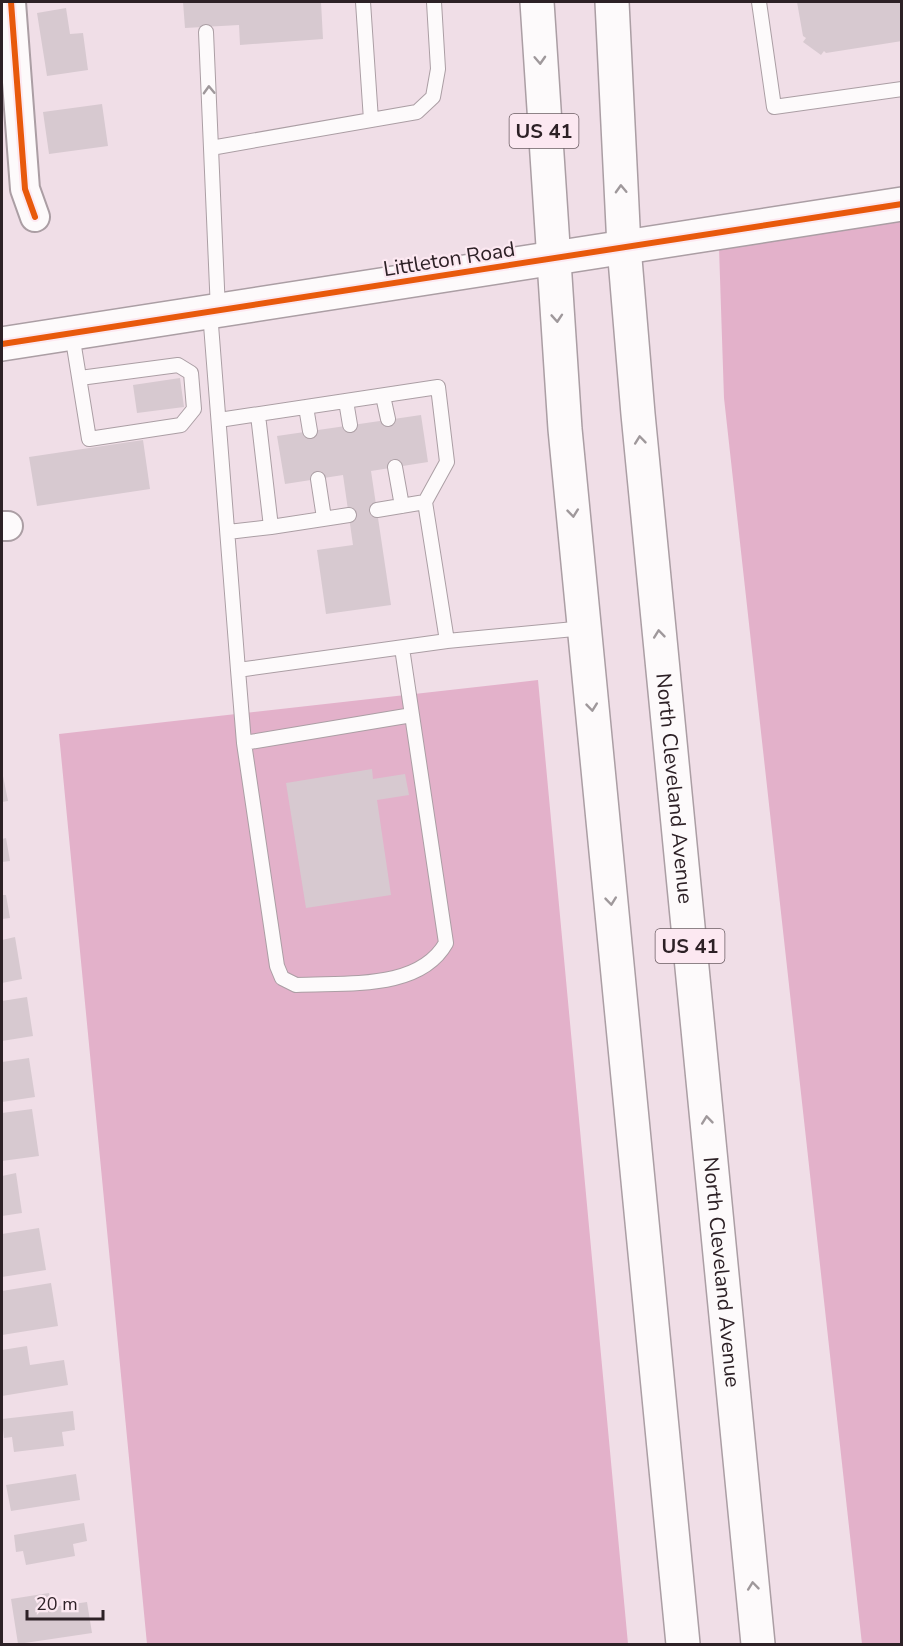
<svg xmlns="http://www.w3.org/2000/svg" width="903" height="1646" font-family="'Nunito Sans',sans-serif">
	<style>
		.forest { fill: #e3b1ca }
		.building { fill: #d7c9d0 }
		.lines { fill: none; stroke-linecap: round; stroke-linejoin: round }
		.service-casing { stroke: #ab9ea4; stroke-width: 16 }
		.minor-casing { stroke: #ab9ea4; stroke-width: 32 }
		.tertiary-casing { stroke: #ab9ea4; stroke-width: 36 }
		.primary-casing { stroke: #ab9ea4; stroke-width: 36 }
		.service { stroke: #fdfafb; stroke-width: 14 }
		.minor { stroke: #fdfafb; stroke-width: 28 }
		.tertiary { stroke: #fdfafb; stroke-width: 33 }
		.primary { stroke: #fdfafb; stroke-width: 33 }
		.cycleway-casing { stroke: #fce8f1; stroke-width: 10 }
		.cycleway { stroke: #e8590c; stroke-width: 6 }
		.oneway { stroke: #9f989b }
		.labels { text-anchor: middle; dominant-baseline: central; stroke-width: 4.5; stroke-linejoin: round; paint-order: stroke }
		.shield { fill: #fce8f1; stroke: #6b5d63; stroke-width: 1.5 }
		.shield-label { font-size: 20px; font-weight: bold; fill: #2d2126 }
		.street-label { font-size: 21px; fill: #2d2126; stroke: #fce8f1 }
	</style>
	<rect width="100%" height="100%" fill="#f0dee7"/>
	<!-- forest -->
	<path class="forest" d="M901,219V1644H862L724,398L719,248Z
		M538,680L628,1644H147L59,734Z"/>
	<!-- building -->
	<path class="building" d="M183,2H321L323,39L240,45L239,25L185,28Z
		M797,2H902V41L826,53L824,51L821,55L803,42L806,38L803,36Z
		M66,8L70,34L83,33L88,70L47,76L37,13Z
		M102,104L108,146L49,154L43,112Z
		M180,378L184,407L137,413L133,385Z
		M421,415L428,462L371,471L391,605L326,614L317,550L353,545L343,475L285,484L277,436Z
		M143,440L150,489L37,506L29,457Z
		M372,769L373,779L405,774L409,795L377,800L391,895L306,908L286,783Z
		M2,771L8,801L2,802Z
		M6,838L10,861L2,862V839Z
		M2,895H6L10,918L2,919Z
		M15,937L22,979L2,983V940Z
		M27,997L33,1036L2,1041V1001Z
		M29,1058L35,1097L2,1102V1062Z
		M32,1109L39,1156L2,1161V1113Z
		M16,1173L22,1213L2,1216V1176Z
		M39,1228L46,1270L2,1277V1234Z
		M51,1283L58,1326L2,1335V1291Z
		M27,1346L30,1365L64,1360L68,1385L2,1396V1350Z
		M73,1411L75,1430L62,1432L64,1446L14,1452L12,1437L4,1438L2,1419Z
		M76,1474L80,1500L11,1511L6,1485Z
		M84,1523L87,1541L73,1544L75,1556L26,1565L23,1551L16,1552L14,1535Z
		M49,1593L52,1607L87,1602L92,1633L18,1644L11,1599Z"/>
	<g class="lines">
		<!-- service casing -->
		<g class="service-casing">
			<path id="service" d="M363,2L371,120
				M759,2L774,107L902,89
				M206,32L218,311
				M211,148L417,112L433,97L438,69L434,2
				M210,312L238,670L447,641L585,628
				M72,334L89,439L181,425L194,409L191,373L178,365L80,378
				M383,396L388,419
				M346,401L350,425
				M306,407L310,431
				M258,415L271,527L349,515
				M219,420L438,387L447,462L425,502L447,641
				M395,467L402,506
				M318,479L324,518
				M377,510L425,502
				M228,532L271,527
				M402,648L446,943C419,991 345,982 296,985L282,978L277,966L244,743L412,715
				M238,670L244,743"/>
		</g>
		<!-- minor casing -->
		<g class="minor-casing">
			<path id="minor" d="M11,2L25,189L35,217
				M2,526H8"/>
		</g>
		<!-- tertiary casing -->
		<g class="tertiary-casing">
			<path id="tertiary" d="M2,344L902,204"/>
		</g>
		<!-- primary casing -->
		<g class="primary-casing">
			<g id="primary">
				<path d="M537,2L565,429L683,1644"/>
				<path id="s1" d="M612,2L624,247L638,414L758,1644"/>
			</g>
		</g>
		<!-- service -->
		<use href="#service" class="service"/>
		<!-- minor -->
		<use href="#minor" class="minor"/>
		<!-- tertiary -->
		<use href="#tertiary" class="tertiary"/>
		<!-- primary -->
		<use href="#primary" class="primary"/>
		<!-- cycleway casing -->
		<g class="cycleway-casing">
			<path id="cycleway" d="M11,2L25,189L35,217
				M2,344L902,204"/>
		</g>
		<!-- cycleway -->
		<use href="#cycleway" class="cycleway"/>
	</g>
	<!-- one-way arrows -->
	<defs><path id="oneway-chevron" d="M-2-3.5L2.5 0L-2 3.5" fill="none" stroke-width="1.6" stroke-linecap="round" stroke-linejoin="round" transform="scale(1.5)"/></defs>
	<g class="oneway">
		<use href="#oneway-chevron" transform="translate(540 60) rotate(87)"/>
		<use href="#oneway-chevron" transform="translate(209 90) rotate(-92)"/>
		<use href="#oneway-chevron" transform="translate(621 189) rotate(-92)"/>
		<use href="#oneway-chevron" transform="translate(557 318) rotate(86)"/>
		<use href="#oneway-chevron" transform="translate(640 440) rotate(-96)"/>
		<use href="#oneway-chevron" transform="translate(573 513) rotate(84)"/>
		<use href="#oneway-chevron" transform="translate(659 634) rotate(-96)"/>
		<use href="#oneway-chevron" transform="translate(592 707) rotate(84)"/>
		<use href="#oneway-chevron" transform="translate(611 901) rotate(84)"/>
		<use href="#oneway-chevron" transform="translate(707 1120) rotate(-96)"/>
		<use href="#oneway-chevron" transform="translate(753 1586) rotate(-96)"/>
	</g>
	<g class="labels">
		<!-- shield labels -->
		<g class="shield">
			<rect x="509.5" y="114" width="69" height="34" rx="4.5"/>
			<rect x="655.5" y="929" width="69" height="34" rx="4.5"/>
		</g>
		<g class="shield-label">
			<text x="544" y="131">US 41</text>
			<text x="690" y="946">US 41</text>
		</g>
		<!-- street labels -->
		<g class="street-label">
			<text transform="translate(449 259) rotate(-9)">Littleton Road</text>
			<text stroke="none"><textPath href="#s1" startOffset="789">North Cleveland Avenue</textPath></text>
			<text stroke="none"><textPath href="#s1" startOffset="1275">North Cleveland Avenue</textPath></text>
		</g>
	</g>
	<!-- border -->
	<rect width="903" height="1646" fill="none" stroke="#2d2126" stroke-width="6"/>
	<!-- scale -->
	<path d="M27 1610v9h76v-9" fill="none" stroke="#2d2126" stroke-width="3"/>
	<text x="36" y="1610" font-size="18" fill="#2d2126" stroke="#fce8f1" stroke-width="4.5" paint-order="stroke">20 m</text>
</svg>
